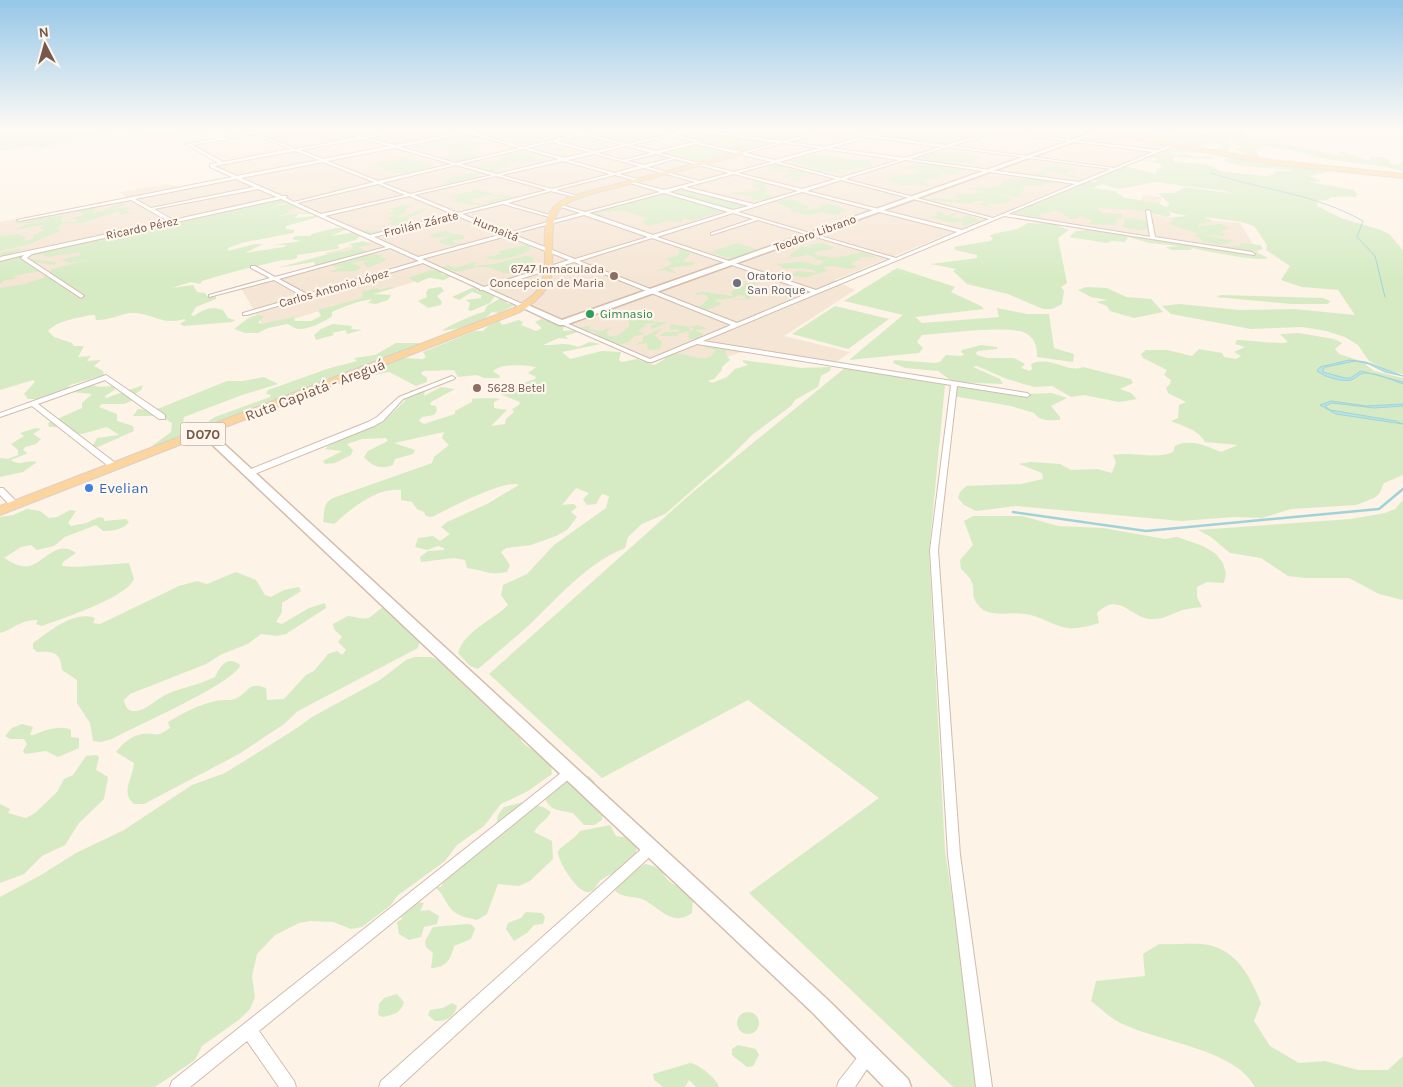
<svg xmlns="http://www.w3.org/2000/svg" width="1403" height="1087" font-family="Karla,sans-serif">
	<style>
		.residential { fill: #f5e5d4 }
		.green { fill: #d6ebc4; fill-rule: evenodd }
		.water { fill: #bae3e7; stroke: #a0d3d9 }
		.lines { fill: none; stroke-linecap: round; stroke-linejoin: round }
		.stream-far1 { stroke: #a0d3d9; stroke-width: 1 }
		.stream { stroke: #a0d3d9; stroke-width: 2.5 }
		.street-casing { stroke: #d1bcae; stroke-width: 2 }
		.secondary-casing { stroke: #d4bcac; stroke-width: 3 }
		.primary-casing { stroke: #d9d0cc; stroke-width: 2 }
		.street { fill: #fff; fill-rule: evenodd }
		.secondary { fill: #fff; fill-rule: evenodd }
		.primary { fill: #fcd59e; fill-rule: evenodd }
		.education-dot { fill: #8d6e63; stroke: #fff7ed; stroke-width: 2 }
		.worship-dot { fill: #6b7280; stroke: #fff7ed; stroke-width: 2 }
		.leisure-dot { fill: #2e9e5b; stroke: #fff7ed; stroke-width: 2 }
		.shop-dot { fill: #3f7fe0; stroke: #fff7ed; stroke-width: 2 }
		.labels { text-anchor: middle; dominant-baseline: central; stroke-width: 4.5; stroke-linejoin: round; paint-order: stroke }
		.far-street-label { font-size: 12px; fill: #77584a; stroke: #fff7ed }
		.far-education-label { font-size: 12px; fill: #785e54; stroke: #fff7ed; text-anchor: end }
		.far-worship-label { font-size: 12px; fill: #5b616d; stroke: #fff7ed; text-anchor: start }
		.far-leisure-label { font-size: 12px; fill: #27864d; stroke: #fff7ed; text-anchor: start }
		.shield { fill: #fff7ed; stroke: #a0887b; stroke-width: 1 }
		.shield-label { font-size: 14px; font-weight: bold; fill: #77584a }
		.street-label { font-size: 15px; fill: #77584a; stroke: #fff7ed }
		.shop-label { font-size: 15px; fill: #366cbe; stroke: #fff7ed; text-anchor: start }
	</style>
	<rect width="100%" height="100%" fill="#fdf3e6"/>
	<!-- residential -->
	<path class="residential" d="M284,128H1109L1197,142L1073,184L1027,203L1138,208L1143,195L1162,197L1156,216L1240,223L1260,255L1001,213L834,280L855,290L784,336L850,352L831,366L745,351L714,361L670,356L651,364L446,272L264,328L241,288L339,261L325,253L372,241L312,210L283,216L243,207L129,279L0,289V222L126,197L120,192L167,184L177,187L237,175L213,165L220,163L190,143Z"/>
	<!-- green -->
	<path class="green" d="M0,128L199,129L218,128L208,132L156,136L117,130L73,141V143C60,148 63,143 57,144C48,145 44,150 33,148L34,145L0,151Z
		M511,128H544L542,130L569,132L564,137L533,139L545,142C540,144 514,144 509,142L527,139H518V137H510L515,135H505L515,131L493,134L490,133L492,132L482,131L516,129Z
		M602,128L596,131L613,128L688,129L673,134L658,133L657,135L636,132L623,134L622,135L640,140C631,141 613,142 606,145L615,147C603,148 581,146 570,140L575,139L569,137L583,134L597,138L605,134H593L567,129Z
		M769,128C791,128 812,128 835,128H820L824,131C815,135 815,132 811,129C806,127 793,131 788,132L792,133C781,140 768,139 756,137L776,132Z
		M902,128L931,130L958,136L945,138L946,142L920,140L917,141L900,139L902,137L890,132Z
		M1077,128H1171L1213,136L1209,132L1211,130L1210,128H1237L1249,138L1242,140L1258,139L1344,156L1337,152C1352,151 1357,160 1371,160L1370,157H1383L1390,160V164L1398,165L1403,162V171C1378,164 1352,163 1326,159C1303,154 1281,145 1258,147L1256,151L1260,158L1246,157V154L1236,149L1241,147L1230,140L1239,139L1222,138L1231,145L1228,152L1238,158L1331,171L1309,176L1321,181L1309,182L1354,190L1357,194L1356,197H1331L1327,200L1315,201L1287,195L1317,202V206L1341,218L1381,230L1389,234L1403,250V374L1385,370L1369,361L1358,345L1345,337L1326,331L1303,327L1251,329L1171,314L1162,306L1179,304L1239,310L1294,309L1355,315L1338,290L1302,287L1281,280L1290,266L1266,250L1267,245L1254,226L1242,222L1204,217L1213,221L1198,224L1199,226L1221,224L1229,228L1222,231L1225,236L1204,235L1235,241L1220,245L1201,241V239L1194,235L1199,234L1171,225L1170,223L1175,217L1187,216L1169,212L1171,215L1167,217L1139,210L1097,208L1102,213L1122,214V218L1117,219L1115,225L1088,224L1092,221L1081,216L1083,215H1080L1078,219H1070L1058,210L1040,214L1042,218L1013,213V211C1023,211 1033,203 1044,201L1043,200L1072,187L1078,182H1097L1094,180L1096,178L1119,169L1121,165L1156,174L1157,169L1167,166L1162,167L1159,163L1138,160L1158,161L1156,158L1144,157L1165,146L1207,153L1168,152L1179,156L1184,153L1194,157L1212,156L1211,159C1198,159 1185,157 1173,157L1174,162L1206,164L1221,171L1306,181L1267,176L1275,174V171H1292L1291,170L1241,166L1223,161L1231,157L1218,153L1222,152L1212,150L1223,148L1216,143L1191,147L1180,142L1186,141L1184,139L1167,142L1182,146L1152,141H1161L1155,136L1158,135L1181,136L1145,129L1128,131L1133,133L1128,135ZM1155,182L1225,191L1234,194L1186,187L1174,193H1158L1170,204L1166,207L1157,203L1125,198L1115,191L1092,188L1102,184L1119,189Z
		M694,130L724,135L720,136L721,138L729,136L739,152L698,162L660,152L685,144L703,142L699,140L708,141L714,138C705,135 700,141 692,138L701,136L688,137L677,134Z
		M735,137H737L779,142L744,151Z
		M452,138L470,140L451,143L453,144L488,142L466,145L475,149L468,150L470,151L468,153L480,158L465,157L468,160L460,162L445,158L457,154L445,155L455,152L451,151H453L464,150L414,148L415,145L433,143L442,139L455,140L447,139Z
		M533,146L555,148L567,146L562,152L569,154L566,156H571L551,160L556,156L554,155L561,153L547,149L535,151L539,154L529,152L517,155L528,154L538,157L533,159L548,158C536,164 518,161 507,164L506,167L477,176H487L467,180L466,178L455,184L440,183C451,178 471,170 485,173L479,170L483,169L474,166L482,163H496L491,161L503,160L499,158L505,157L500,154L529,150L528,148Z
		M937,152L969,154L982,158L974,160L980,163L934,162L919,158L921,155Z
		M812,154L852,160H870L873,165L871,168L837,170L846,174H843L821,171L789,161Z
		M405,158L437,167L403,175L372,165Z
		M921,162L973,169L954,172L960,173L959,175L941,174L939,177L924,179V182L933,187L912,184L903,186L886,179L917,173L922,170L906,168L913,164H923Z
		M775,164L789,166L784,169C796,172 806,167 817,173L799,177L802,181H792L791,179L796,177L793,176L772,180L792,173L768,170L774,167L770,165Z
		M1054,166L1077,169L1066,173L1078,177C1065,178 1060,172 1048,172L1045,175L1057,179L1027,175L1045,171L1041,168Z
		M1030,178L1055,182L1040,186L1022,185L1026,189L1019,193L1023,197L999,195L1013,200L1006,203L986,204L992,208L980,205L985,202L983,200L971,202L972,204L926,200L934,198L959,200L962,199L954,195L988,192L965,188C978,187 992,190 1003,184L1001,180Z
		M764,181L767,187L765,189L768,191L766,193L770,194L768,196L777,197L760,200L750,199L753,197L751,196L726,193L757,191L759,188L752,186L755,182Z
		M683,189L747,205L733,210L671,192Z
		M478,190L492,193V195H505L515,198L514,200L528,198L492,204L483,201L503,198L489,195L462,202L475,200L472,202L489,205H464L468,204L452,201L458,197H448Z
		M665,194L724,211L692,221L684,218L681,222L669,221L648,226L642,222L649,219L622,210L597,213L607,216H598L592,213Z
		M286,198L290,199L291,202L269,206C280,208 293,200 302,206L287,210L291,211L280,216L314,211L309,214H298L295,218L325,215L286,226V229L295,230L293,233L241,243L228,248V251L255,244H263L245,253L284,247L287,245H274L301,241L292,239L296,236H310L312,234L335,228H349L331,236L367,230L384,232L361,235L356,240L337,245L340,248L337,249L297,255V258C290,261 285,259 278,261C253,267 228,273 202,281L200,284L191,282L171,288L193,285L197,292L205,293L207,296H216V299L196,307L191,315L194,316C204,309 211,306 223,310L228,318L235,320L232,322L184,326L180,324L186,320L184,319C162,326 151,312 131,313C119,314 109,321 96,320L95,315H91C78,318 58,320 48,331L54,337L72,343L74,346H84L78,357L91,356L87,361L101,360L94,366L103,371L104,375L70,385L68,387L87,384L100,387L112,386L116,389L105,396L106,398L143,385L141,390L134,395L136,399L124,404H102L99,407L117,414V421L133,426L134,431L98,447H92L97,438L119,435L107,427L82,434L72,433L68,427H49L48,423L82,408V403L92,394L62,391L39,399H28L24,394L35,382L33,380L0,390V288L25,284L43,278L52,269L87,260L69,263L61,260L81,255L79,252L48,257L43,256L44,254L31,256L28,254L49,251L61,245Z
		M780,200H796L809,208L805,210L821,209L819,205C829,203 838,206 847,210L836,215L821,212L810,215L792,212L791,209L775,202Z
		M419,201L405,205L412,206L404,210L406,212L396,217C408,220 415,208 427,208L417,215L406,218L412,220L404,223L403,227L391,230L380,226H396L389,223L394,221L386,219L395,215L387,213L396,212L390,209Z
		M123,203H126L123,204L124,206L109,209L133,208L125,210L130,213L118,215L121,213L118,211L81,223L59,224L61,225L56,229L61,230C57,234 54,233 50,235C33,244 19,247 0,251V236L18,234L27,238L20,242L33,239V235L45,230L40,229L43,225L14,230L27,224L53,220L18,224L14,222C33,217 51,217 71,215L62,217V222H76L78,220L72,218L84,215L80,211L82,209L95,207L94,212C104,213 112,205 123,203Z
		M940,211L946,216L958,213L951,217L962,219V217L970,215V217L982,220L964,226L961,224L968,221L952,223L930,218L939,215L934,212Z
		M1130,218L1147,221L1154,228L1141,230L1121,227L1126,222L1123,219Z
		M1028,223L1053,224L1069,230L1058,238L1067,283L1061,287L1064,291L1062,304L1052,309H1043L1008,294L967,284L953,271L956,269L931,264L977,258V255L955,250L954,247L990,241L993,239L990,236L993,234L1017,229Z
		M1086,230L1124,235L1128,237L1129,236C1149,237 1167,242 1187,245C1206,248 1223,245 1241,246L1240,243L1260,245L1263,249L1246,253L1260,254L1268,258C1260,262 1204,251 1192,248L1191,250H1171L1166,247L1179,246L1149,243L1128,237L1125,242L1112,241L1107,243L1069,237L1076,231Z
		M447,231L451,234L464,235V239L453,240L454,243H472L451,246L438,242L449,236L434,238L429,235Z
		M364,241L371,245L358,247L368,252L367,254L382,255L380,257L386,258V260L368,268L363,263L369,260L352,263L361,267L356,271L329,272L343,266L334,267L332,264L315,265L314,262L277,268L336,252L349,251L354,247L349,244Z
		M737,243L759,250L731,259L710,252Z
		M822,243L836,248L815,252L816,255L835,258L862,252L877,257H859L862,259L851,263L857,267C846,272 836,263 823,267L827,271L806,277L793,276L781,278L799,271L818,273C809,266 794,269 783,268L776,264C785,264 797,261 805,262C813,263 818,269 824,261L813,259L816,258L808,255L780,260L789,258L791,254L802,246L812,248L809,245Z
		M525,245L531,246L530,249C520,257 497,262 485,258L500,254L499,251Z
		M18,249H22L9,255L41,249L21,258L56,262L55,265L32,262L29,264L42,271L13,276L18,278L2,281L3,283L0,284V255L2,252Z
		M680,249L691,253L683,262H694L693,265L669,268L678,274L664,270L655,272L672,264L666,258L678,256Z
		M525,256L533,257L534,264L515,270L517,272C501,277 499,267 482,267C464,267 463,277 443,267L448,265L456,268L474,262L476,263L473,266L494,264Z
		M897,268L955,287L951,292L981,306L984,309L915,317L922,323L999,317L997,308L1027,314H1049L1054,348L1074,354L1073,362L1037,357C1037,348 1036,340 1027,334C1013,324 942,334 922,335L917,342L923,348L919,353L849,360L903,315L844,301Z
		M431,270L443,271L441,274L452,276L444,280C429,279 433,275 418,283L408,278Z
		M747,283H758L754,286H747L749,289L744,291L755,295L749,298L752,299L731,300L747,298L740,295L732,298L715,300L717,302L722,303C714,309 703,311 694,311V307L702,305L709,298L704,294L695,295L696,293L704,292L733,296L731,292L738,287L746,286L744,285Z
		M391,287L394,288L372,294L391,295L388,300L376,304L368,303L372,299C358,301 345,306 332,312V316C325,322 307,330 298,329C293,328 291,325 287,324L268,328L258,333H245L234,329C243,323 252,311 264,317L258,322L261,324L294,317L295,321H311L321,316L318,310L362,298L363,291L378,288L379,290Z
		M441,287L444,291L437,296L442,302L441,305L428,308L418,301L427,297L426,293L428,289Z
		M474,287L495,296L490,303L471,311L468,310L470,303L466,300L481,298V295L472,292L459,300L452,297Z
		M1086,287L1107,288L1126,297L1151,299L1163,312L1134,318L1110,311L1107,306L1096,302L1108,300L1091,297L1078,290Z
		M1221,295L1323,298L1330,301L1328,304H1291L1216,297Z
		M504,296L513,297L506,303L515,305L499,313L492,312L478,325L442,331C445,327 477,313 484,312L487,306Z
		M835,306L889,319L848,349L792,334Z
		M637,314L654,316L649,319L655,322H668L653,329L649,327L656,323L645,324L641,322L646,325L638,331L645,334L634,336L629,342L619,345L600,338L595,332L577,328L590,326L589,329L600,331L614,327L607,331V335C618,339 622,332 630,326L628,320Z
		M541,319L564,325L563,331L578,330V332L565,336L569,339L559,338L543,345C560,346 563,341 578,347L590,342L601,344L562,352L570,359L602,351L621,352L619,360L622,362L637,359L654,365C662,362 666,356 675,354C689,352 706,367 716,350L704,347C714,341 723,344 733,349L726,351V355L730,360L722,367V370L714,379L708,381L712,383L727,377L735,369L748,365L743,362V360L801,368L831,367L830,371L821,376L818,387L795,400L791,406L752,435L730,457L665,514L642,524L628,537L625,548C585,564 558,598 527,627C511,641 494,655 478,669L470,666L458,653C465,630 492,621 508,605L501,595L503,585L527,574L554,545L606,508L609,496L602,494L596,504L587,505L583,499L589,493L576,488L562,505L574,504L577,507L571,512L577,517L567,530L556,536L531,545L506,548L501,552L510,565L507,572C489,576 484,570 467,568L465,560L454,558L421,562L420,557L428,551L444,550V548L438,546L427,550L415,547L418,538L433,536L440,541L450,534L441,527L447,522L487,504L519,485C507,478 446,510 432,517L426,516L424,512L417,509L412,502L401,500V490C376,487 351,509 334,524L323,522C325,511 322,504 333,498L432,463L434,457L449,445L442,438L444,432L394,443L415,450L413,454L395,459L393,465C380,470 372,466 364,457L368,451L388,441L386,438L362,439L347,444L353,450L351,455L335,463L325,464L323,461L342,451L325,449C341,434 360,433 378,424C390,418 395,409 405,401L403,397L410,393L409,391L420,389L425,391L424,396L441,387L455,389L431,402L430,405L436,406L437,411L434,415L422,417L419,421L424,424L455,414V411L472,402V399C476,398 497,398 500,399L494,402V408L507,410L491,426L505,424L506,419L514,412L512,409L519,405L520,402L500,394L501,391L535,379L536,377L528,373L536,367C526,365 501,363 493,371L500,376L499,378H484L477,375L458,377L454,370L423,371L421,374L427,378V382L416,386L389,372L370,376L373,370L404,358L423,359L426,357L423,352L475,331H483L488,326L499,321L502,325L519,320L523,322L521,325L536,331L541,329V327L535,322Z
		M333,324L352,326L351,329L362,330L347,334L346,330L332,333L334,335L316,340L314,335L321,329Z
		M670,324L689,327L690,331L694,330L691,327L698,325L708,329L695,330L703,334L697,341L688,338L689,331L677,334L678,336H660L664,332H680L677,329L670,330Z
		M662,328L655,336L662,342L660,349L648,350L647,343L635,345L643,341V337Z
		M1298,333L1334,339L1342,343L1335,349L1339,354L1361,361L1374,371L1403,378V475L1384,483L1379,494L1374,498L1356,505L1291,509L1262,518L1234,517L1181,521L1016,506L976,511L964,505L958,498L960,492L966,486L1021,484L1043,479L1042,473L1019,464L1030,462L1060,464L1071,470L1097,469L1112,473L1116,462L1113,455C1134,451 1155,460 1173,452L1175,446C1189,438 1207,446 1221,452L1238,445L1205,442C1199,430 1183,426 1171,421L1178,418L1179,405L1186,402L1168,393L1166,388L1170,384L1171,380L1164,375L1167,370L1143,358L1141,354L1146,350H1167L1192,356L1199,349L1222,353L1224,357L1236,359L1241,356L1234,352L1245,347L1235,344L1237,340C1249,340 1279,345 1288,342L1280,334Z
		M396,343H420L421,345L264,406L259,405L213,426L207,425L210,420L215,417L270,397L271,395L266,394L268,390L330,368L357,361L354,358L375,355Z
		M981,345L997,347V349L978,351L976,353L977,355L987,358H1014L1025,364L1021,368L1030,371L1032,369L1031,364C1050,355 1069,374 1083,367L1131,379L1133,383L1120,389L1131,393L1137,399L1119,402L1084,395L1071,397L1052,386L1034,387L1007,379L977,366L973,367L1000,379L1003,384L953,382L938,371L905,368L893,363L894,360L935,363L940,362L946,355L962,356L964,354L961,352L962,350Z
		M846,367L945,385L929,552L945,851L980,1087H953L749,893L879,798L748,700L602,778L489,674L693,492Z
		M264,377L278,384L242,395L184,417L183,423L187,424L180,433L183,435L180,438L156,447L152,446L171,432L172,423L167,420L163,413L152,416H133L138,409L147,410L160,408L227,381H243Z
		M957,385L1029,394L1052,393L1067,398L1051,406L1060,417V420C1051,420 1040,422 1034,413L1011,406L953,396L949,394Z
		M36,428L41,429L33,434L41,439L36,444L25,447L23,450L27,453L26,454L11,460C19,467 29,459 37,462L23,472L0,477V458L8,459L18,455V450L11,444L24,436L20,433Z
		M1403,500V600L1379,594L1349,578H1305L1288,576L1261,558L1230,553L1211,537L1198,530L1351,519L1385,513L1395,509Z
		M27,509L40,511L49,518L57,517L70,510L76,511L68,523L71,526L86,523L99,517L104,518V521L126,519L129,522C123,530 113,531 103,531L96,525L65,537L54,546L37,550L31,545L21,547L4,558C11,562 20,568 30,566C44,562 58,539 76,553L63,562L62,566L75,567L129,563L134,579C126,598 63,618 42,626L36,624L38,620C21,619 14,629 0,633V517L13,515Z
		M973,516H1022L1058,526L1103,528L1165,539L1177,537L1203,546L1216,554L1223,563L1226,574L1224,583L1207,582L1197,587V597L1202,607C1193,608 1183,609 1175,613C1167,616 1162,619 1153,619C1130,619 1120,590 1097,613L1099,623C1089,626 1079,629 1068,628C1053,626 1041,616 1025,614C1009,611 989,619 978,605C967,591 982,587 961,569L960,560L973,545L964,521Z
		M236,572L256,580L265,595L271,597L284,590L299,587L301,591L282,603V612L276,622L282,624L309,608L325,603L326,608L286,634L277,636L261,634L248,644L222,654L206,664L130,694L124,700C125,707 128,712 136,711C146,710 152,703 160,698C176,688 197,686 215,677C220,666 228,655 240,665C237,682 133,727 112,739L101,742L93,741L90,723L77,703V680L62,670C61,652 53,651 37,652L33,648V643C49,632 74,610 95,618L93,623L100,624L179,586L197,581L207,584Z
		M388,606L420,640L418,648L298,711L284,724L239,754L144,804H134C120,793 133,778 134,763L116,752C122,744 132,735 143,734C157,733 156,738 170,728L168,722C183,713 198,705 215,701C222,699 229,701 235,699C249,693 247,681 266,688L267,700L284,699L306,675L314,671L328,654L337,651L342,655L346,650L338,642L342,637L334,629L333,624L348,616C355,616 363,621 370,617C377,613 378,608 388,606Z
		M415,657H431L438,660L458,676L520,738C527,753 552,752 552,774L528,791L501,804L484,826L457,845L445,861L397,896L391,905L362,927L351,929L333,922L310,921L299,923L275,935L257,954L252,976L255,997L250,1009L240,1019L202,1046L195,1060L155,1087H0V897L41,875L76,853L124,830L192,785L225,773L297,728L312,717L380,680L406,660Z
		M22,724L33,727L30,735H33C42,731 62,724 71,730V737L79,738V748L58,757L46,751L25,754L23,751L27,744L24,739H10L5,736L12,728Z
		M96,755L99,757L96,770L108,777L104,799L79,823L65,845L42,856L24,874L0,883V804L10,809L8,813L26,818L35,813L57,792L64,779L73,775L86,756Z
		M589,776L595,782L593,790L603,811L602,820L594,825H584L573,813C559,810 551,812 544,797H548C567,782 563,780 589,776Z
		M524,802L543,807L551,812C546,821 539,823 534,832L552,841L553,859L530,881L519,886L498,884L487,914L477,920C469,918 458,917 451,909C445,902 443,893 435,887H441L445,878L495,831L498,815L504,807Z
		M610,825L616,836L631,838L636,845C640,866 613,871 600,881C596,885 595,891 589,892C579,895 558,862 558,852C558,848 576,838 580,831Z
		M645,864C667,868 660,876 673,884C681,889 686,889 693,897L692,913C672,928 658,906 642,899C633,896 623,898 615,891L622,878Z
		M409,901L424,903L420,911L429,910L439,916L437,924L424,927L421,937L409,940L399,934L397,922L402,919L400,912Z
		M526,912L542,913L545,917L543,924L534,925L527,933L514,941L506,929L508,923L521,918Z
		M467,924L472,925L475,929L471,939L454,946C451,959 446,968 431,968L433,953L426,947L425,941L433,927Z
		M1159,944C1175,945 1194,942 1209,945C1238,952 1251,978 1261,1003L1254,1021L1270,1046L1299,1063L1325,1061L1358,1070H1388L1403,1056V1087H1255C1234,1047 1153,1042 1115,1020C1107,1015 1099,1007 1091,1001L1096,981L1145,976L1143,954Z
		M397,994L404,1002C401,1013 393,1015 383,1017L378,1015L379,1004L384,998Z
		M452,1003L457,1006C455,1016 446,1022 435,1021L428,1015L430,1010L443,1008Z
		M737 1023a11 11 0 1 1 22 0a11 11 0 1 1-22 0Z
		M738,1045L756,1049L759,1055L753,1066L747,1067L732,1055V1049Z
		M690,1063C699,1064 717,1079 719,1087H696L689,1080L685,1087H663L654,1080L653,1074Z"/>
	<!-- water -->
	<path class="water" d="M1349,360L1366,362L1403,376L1385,372L1369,364L1355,361L1326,367L1323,369V372L1345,378H1350L1361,371L1403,382V384C1392,380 1377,373 1365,373C1359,373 1357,378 1351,380C1341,382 1325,377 1317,371L1320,367Z
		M1331,401L1367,406L1403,404V406L1374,408L1332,403L1325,406L1330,410L1396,421L1403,424L1336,414L1320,405Z"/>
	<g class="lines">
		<!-- stream-far1 -->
		<path class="stream-far1" d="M1213,171L1211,173C1262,190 1316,194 1363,221L1357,237L1375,256L1385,297"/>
		<!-- stream -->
		<path class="stream" d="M1013,512L1146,531L1379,509L1403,489"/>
		<!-- street casing -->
		<g class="street-casing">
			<path id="street" d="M239,128H245L255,132L289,128L258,134L296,149L358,137L326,128H333L363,137L409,128H418L367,138L395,145L464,132L451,128L468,131L492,128L472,132L523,147L578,134L559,128C568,128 576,133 583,132C592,132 599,128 608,128L587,134L626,144L667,135L644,128H651L671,134L687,130L677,128H688L782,141L822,131L823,133L788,142L825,147L864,136L806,128H818L869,135L894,128H901L875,136L946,145L990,132L967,128L995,130L1008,128L1000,131L1156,150L1171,145V147L1008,214L1150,237L1146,211L1148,210L1150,211L1155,237L1252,252L1255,254L1254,255L1004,216L703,341L1027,393L1030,395L1027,397L957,386L938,550L960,855L992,1087H976L948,855L930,550L951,385L697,344L652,362H648L559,323L564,322L650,359L731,325L574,262L489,289L527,306L528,307L525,309L483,290H480V289L423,263L247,315H243V313L302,296L274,280L209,297V295L270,278L251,268V266H255L275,277L386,247L281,199L32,254L27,258L83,295L84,296L81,298L22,259L21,258L24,255L0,261V257L168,221L131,200L19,221L17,220L232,177L210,167V164L218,163L186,144L250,133ZM688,130L777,143L743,152L700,143V141L675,135L688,132ZM996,132L1153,152L1114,168L952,146ZM468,133L519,148L456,163L400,147ZM254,134L291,149L223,162L192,145ZM583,135L622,145L594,151L557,141ZM671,136L695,142L656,151L631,145ZM869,137L941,147L905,158L830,148ZM363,139L390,146L323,159L300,150ZM552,142L589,152L564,158L527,148ZM783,143L819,148L775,160L746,153ZM696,144L771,162L734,172L660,153ZM626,146L651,153L623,160L598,153ZM947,147L1111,169L1079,182L910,159ZM395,148L452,164L378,181L327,161ZM523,149L559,159L497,174L461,164ZM825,149L899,160L840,178L779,162ZM295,151L319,160L237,176L214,166ZM594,154L639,166L615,173L568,160ZM656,154L672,158L644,165L627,161ZM675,159L729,173L699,181L648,167ZM905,160L1075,184L993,218L845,179ZM563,161L610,174L552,189L501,175ZM323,162L374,182L294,202L286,198L287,196H282L241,178ZM775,163L836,179L802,189L738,173ZM456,165L492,175L410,194L382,183ZM644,168L695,182L664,190L630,181V183L660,192L585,212L558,204V206L580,213L508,233L462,214L503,204L553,218V216L508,203L551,191L578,198V196L556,190L615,175L637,181V179L619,174ZM734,174L798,191L754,204L686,187ZM496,176L547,190L458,213L414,195ZM236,179L254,187L151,208L135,199ZM841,180L989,219L962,230L807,191ZM378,184L405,195L321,214L297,203ZM682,188L683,189L749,206L733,210L669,192ZM258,189L277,197L173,220L154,209ZM802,192L957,232L896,258L738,212ZM664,193L728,212L653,235L589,213ZM409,196L453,214L370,235L325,216ZM733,213L753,219L711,233V235L758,220L891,259L816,290L657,237ZM584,215L648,237L575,259L512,234ZM457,216L503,234L418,257L374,237ZM507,236L569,260L484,287L422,259ZM652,238L811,292L737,323L579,261ZM390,248L419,261L307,294L279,279Z
				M106,375L165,415V419H159L105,380L38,404L118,465L119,467L118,469H112L32,406L0,417V413Z
				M452,376L455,378L454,379L403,399L383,421L374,426L252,475H249L245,473L246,471L368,422L377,417L399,397Z
				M0,488H3L18,503L19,505L18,507H12L0,495Z
				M570,767L574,769L576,772L574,775L259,1031L294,1081L296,1087H279L247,1041L190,1087H170L172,1081L566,769Z
				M651,843L655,844L657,848L655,852L399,1087H379L381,1081L647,844Z
				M868,1047L873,1050L876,1055L873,1060L855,1087H837L839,1081L863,1050Z"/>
		</g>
		<!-- secondary casing -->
		<g class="secondary-casing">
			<path id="secondary" d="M1094,132L1098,133L565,325H559L521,307L528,305L562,320Z
				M206,430L210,431L828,1000L908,1079L911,1087H884L814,1014L202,435L201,433Z"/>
		</g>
		<!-- primary casing -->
		<g class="primary-casing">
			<path id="primary" d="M741,128H754L735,137L744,154L591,194C580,198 568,200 560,209C555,214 554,221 553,227C549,269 563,285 520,312L0,515V506L514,308C522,303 530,299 536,292C557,268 531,224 558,203C566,197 577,195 587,192L739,152L729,136Z
				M1067,128H1080L1271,160L1403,174V178L1271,164Z"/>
		</g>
		<!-- street -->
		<use href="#street" class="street"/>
		<!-- secondary -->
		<use href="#secondary" class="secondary"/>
		<!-- primary -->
		<use href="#primary" class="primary"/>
	</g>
	<!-- sky -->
	<linearGradient id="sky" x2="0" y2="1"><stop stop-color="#95c7e8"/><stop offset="0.46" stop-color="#fefaf4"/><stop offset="1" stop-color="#fefaf4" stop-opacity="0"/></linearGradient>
	<rect width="1403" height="280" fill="url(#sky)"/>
	<!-- markers -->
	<g class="education-dot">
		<circle cx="614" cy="276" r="5"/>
		<circle cx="477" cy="388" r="5"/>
	</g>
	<circle class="worship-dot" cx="737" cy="283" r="5"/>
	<circle class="leisure-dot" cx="590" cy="314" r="5"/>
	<circle class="shop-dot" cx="89" cy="488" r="5"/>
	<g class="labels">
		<!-- far-street labels -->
		<g class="far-street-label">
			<text transform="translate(421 224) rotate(-14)">Froilán Zárate</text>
			<text transform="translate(142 228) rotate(-12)">Ricardo Pérez</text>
			<text transform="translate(496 229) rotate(22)">Humaitá</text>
			<text transform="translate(815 233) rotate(-20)">Teodoro Librano</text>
			<text transform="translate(334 288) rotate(-16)">Carlos Antonio López</text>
		</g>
		<!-- far-education labels -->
		<g class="far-education-label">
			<text x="604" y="269">6747 Inmaculada<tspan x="604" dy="14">Concepcion de Maria</tspan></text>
			<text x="487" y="388" text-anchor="start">5628 Betel</text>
		</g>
		<!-- far-worship labels -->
		<g class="far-worship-label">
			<text x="747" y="276">Oratorio<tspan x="747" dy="14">San Roque</tspan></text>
		</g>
		<!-- far-leisure labels -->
		<g class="far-leisure-label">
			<text x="600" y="314">Gimnasio</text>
		</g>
		<!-- shield labels -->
		<rect class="shield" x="180.5" y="422.5" width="45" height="23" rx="4"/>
		<g class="shield-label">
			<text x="203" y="434">D070</text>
		</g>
		<!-- street labels -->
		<g class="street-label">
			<text transform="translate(315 390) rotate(-21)">Ruta Capiatá - Areguá</text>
		</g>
		<!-- shop labels -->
		<g class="shop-label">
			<text x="99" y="488">Evelian</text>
		</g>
	</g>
	<!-- north arrow -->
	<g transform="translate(45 45) rotate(354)" stroke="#fff7ed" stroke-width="4" paint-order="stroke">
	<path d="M0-4L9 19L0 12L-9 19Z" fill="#77584a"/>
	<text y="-8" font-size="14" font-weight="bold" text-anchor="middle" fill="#77584a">N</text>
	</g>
</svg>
